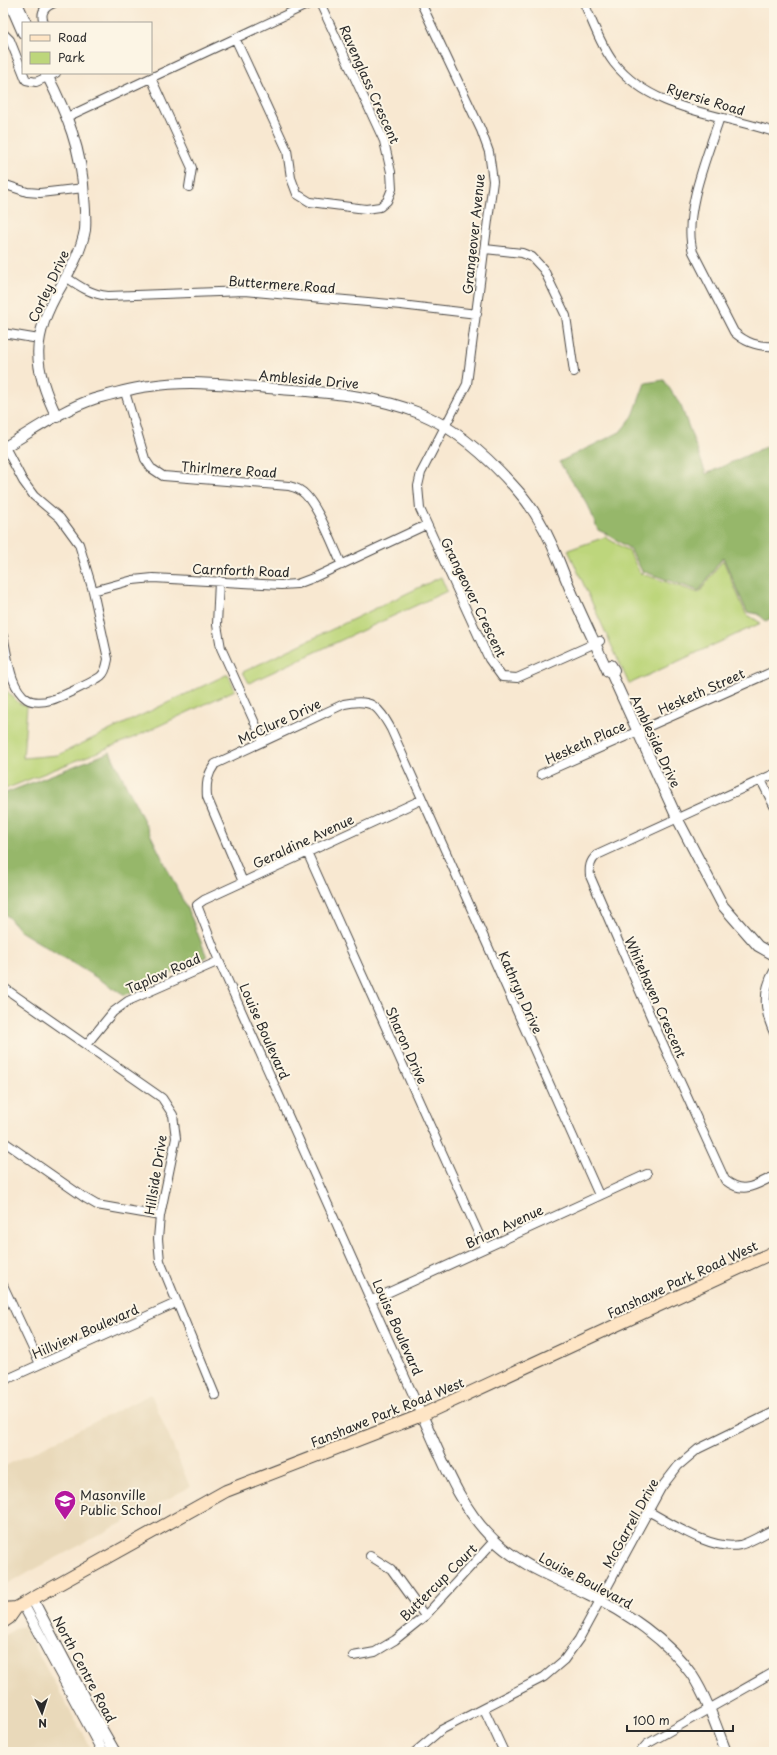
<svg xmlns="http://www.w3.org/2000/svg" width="777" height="1755" font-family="'Playpen Sans',sans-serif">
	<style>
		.built { fill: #e9d9ba }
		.green { fill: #bdd67b; stroke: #748053 }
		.forest { fill: #96b76b; stroke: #60714b }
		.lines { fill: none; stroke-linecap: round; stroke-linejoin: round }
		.minor-casing { stroke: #4a4744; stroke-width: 10 }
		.tertiary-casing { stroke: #4a4744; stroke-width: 12 }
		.secondary-casing { stroke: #4a4744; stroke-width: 14 }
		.minor { stroke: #fff; stroke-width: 8 }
		.tertiary { stroke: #fff; stroke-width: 10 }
		.secondary { stroke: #fee5c5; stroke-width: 12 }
		.labels { text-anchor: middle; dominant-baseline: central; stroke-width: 4; stroke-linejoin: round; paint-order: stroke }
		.street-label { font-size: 13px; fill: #2b2b2b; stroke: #fcf5e5 }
		.poi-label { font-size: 13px; fill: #2b2b2b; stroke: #fcf5e5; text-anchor: start }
	</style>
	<rect width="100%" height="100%" fill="#fcf5e5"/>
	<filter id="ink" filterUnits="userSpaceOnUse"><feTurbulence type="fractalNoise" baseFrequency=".025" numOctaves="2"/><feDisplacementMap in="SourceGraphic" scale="8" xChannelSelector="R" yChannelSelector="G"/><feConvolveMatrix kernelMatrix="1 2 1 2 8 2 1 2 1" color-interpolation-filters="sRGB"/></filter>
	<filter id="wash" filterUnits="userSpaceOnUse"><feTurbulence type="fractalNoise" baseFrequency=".012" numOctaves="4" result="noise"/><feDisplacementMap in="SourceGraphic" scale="16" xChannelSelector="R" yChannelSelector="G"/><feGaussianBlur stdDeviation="0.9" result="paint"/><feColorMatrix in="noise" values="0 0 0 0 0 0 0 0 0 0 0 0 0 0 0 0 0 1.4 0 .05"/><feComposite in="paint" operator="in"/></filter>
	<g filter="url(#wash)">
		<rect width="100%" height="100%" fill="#f8e8d1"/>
		<!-- built -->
		<path class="built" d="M151,1394L190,1487L3,1586V1467Z
			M18,1627H23L93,1752H3V1636Z"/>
		<!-- green -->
		<path class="green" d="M605,537L629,551L640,573L699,593L723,560L746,614L761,623L629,684L568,550Z
			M441,577L447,591L249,683L243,672Z
			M228,674L235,690L135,737L3,790V692L7,691L19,703L27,706L23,758L58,755Z"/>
		<!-- forest -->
		<path class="forest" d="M664,380L681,406L706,474L774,443V616L766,621L758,614L747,612L723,557L699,591L642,571L630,549L609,535L598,530L588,505L559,462L620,432L633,416L645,383Z
			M110,752L192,919L207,957L125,995L20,931L3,911V794Z"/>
	</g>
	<g filter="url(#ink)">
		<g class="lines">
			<!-- minor casing -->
			<g class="minor-casing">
				<path id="minor" d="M421,3L481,130L489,152L493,181L467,384L421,473L418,486L420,509L489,659L502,677L517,678L600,641
					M584,3C593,23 601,46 614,63C653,112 720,113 774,132
					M44,23C40,13 44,7 54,3
					M3,33L10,40L26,80L36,82L56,73
					M235,38L287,150L291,178L297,194L310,202L366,209L380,207L387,201L392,189L391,172L384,141L320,3
					M151,78L192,168L189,187
					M67,117L311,3
					M720,117C708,154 682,215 693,252L734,332C746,343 758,347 774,346
					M3,184L27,192L40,193L84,188
					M485,249L522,253L532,257L544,270L566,316L574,372
					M66,277C80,287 91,294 108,296L245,291L401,305L477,314
					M3,333L39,339
					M125,392L145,459L151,468L163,476L289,486C293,487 298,488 301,491C316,500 334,548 342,565
					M219,581L217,625L221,648L263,741
					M93,591L133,580L153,578L281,585L297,584L313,578L426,525
					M3,636C8,655 9,687 27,699C33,703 44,702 51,700C59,698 95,681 101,676C106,672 107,664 108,659L93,591L79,544L60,518L34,496L23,481L5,447
					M541,774L774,671
					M774,774L597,855C590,861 589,867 590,876L654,1024L725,1180C744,1195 755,1185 774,1176
					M761,780L774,806
					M421,800L204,900L197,905L219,961L422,1415
					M307,852L485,1248
					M243,882L207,797C206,784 207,775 215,764L344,704C372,698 378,706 391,729L599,1195
					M774,971C762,992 764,1011 774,1033
					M3,987L162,1098L173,1115L176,1138L160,1216L158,1239L160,1261L215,1395
					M86,1045L113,1012L128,1001L219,961
					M3,1141L85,1198L97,1205L160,1216
					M3,1285L40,1364
					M372,1300L647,1174
					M3,1381L176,1303
					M648,1511C672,1524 712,1551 740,1545C751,1542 763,1534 774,1529
					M370,1556L391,1569L425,1616
					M353,1656L375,1652L395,1640L425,1616L494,1541
					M484,1709L504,1752
					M415,1752L441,1730L544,1677L564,1660L579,1639L661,1488L678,1466L698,1449L774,1412
					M640,1752L647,1744L774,1672"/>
			</g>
			<!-- tertiary casing -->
			<g class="tertiary-casing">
				<path id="tertiary" d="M10,3L23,33
					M17,3L26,23
					M46,73C67,114 82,150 84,197C85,208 86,219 85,230C81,252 70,270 60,288C31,337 32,367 57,417
					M3,448C31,432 63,409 94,399C112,394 132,388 150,386C193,379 237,386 280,389C329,393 374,395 419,413C458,429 491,460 518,491C536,511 550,538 560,564C574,601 592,636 608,672
					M611,665L614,670L612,675L677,818L723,906L758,946L774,955
					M422,1415C442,1458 459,1507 494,1540C519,1565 557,1579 588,1594C625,1611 669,1641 692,1675C707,1698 716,1726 726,1752
					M32,1598L88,1705L115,1752
					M23,1604L103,1752"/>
			</g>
			<!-- secondary casing -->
			<g class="secondary-casing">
				<path id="secondary" d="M3,1609L16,1608L226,1491L422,1415L774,1252
					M3,1622L9,1618L16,1608"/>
			</g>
			<!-- minor -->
			<use href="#minor" class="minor"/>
			<!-- tertiary -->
			<use href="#tertiary" class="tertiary"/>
			<!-- secondary -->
			<use href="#secondary" class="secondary"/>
		</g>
	</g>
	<!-- icons -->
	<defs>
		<g id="school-pin" transform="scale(1.15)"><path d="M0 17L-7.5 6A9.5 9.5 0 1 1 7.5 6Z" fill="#b5179e" stroke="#fcf5e5"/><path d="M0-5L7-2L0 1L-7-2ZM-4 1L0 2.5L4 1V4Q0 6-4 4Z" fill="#fff"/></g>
	</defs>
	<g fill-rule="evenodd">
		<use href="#school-pin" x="65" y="1501"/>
	</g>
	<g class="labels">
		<!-- street labels -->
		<g class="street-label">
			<text transform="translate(370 84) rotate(66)">Ravenglass Crescent</text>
			<text transform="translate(706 99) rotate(17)">Ryersie Road</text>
			<text transform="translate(473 234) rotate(-84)">Grangeover Avenue</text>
			<text transform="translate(282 284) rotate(4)">Buttermere Road</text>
			<text transform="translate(48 286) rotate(-65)">Corley Drive</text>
			<text transform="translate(309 379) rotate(5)">Ambleside Drive</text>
			<text transform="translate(229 469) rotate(4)">Thirlmere Road</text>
			<text transform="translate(241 570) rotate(2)">Carnforth Road</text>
			<text transform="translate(474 597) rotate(64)">Grangeover Crescent</text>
			<text transform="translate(701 691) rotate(-24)">Hesketh Street</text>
			<text transform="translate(279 721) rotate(-25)">McClure Drive</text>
			<text transform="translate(656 741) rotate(65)">Ambleside Drive</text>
			<text transform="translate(585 742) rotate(-24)">Hesketh Place</text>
			<text transform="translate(303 841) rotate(-25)">Geraldine Avenue</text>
			<text transform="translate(163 973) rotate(-24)">Taplow Road</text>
			<text transform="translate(521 992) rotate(66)">Kathryn Drive</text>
			<text transform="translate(656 997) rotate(66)">Whitehaven Crescent</text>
			<text transform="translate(265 1031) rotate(66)">Louise Boulevard</text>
			<text transform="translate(407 1045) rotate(66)">Sharon Drive</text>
			<text transform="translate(155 1175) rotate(-81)">Hillside Drive</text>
			<text transform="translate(504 1226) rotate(-25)">Brian Avenue</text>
			<text transform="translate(682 1279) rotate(-25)">Fanshawe Park Road West</text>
			<text transform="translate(398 1327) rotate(66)">Louise Boulevard</text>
			<text transform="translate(85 1331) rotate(-24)">Hillview Boulevard</text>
			<text transform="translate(387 1412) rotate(-22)">Fanshawe Park Road West</text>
			<text transform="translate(630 1523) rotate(-61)">McGarrell Drive</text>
			<text transform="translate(586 1580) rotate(28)">Louise Boulevard</text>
			<text transform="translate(438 1582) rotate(-45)">Buttercup Court</text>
			<text transform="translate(85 1669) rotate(62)">North Centre Road</text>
		</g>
		<!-- poi labels -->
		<g class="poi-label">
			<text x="80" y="1494">Masonville<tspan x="80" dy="15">Public School</tspan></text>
		</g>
	</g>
	<!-- margin -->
	<rect width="777" height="1755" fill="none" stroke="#fcf5e5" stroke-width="16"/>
	<!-- legend -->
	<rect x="22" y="22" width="130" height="52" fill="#fcf5e5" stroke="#a8a49b"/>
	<rect x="30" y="35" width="20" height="6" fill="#fee5c5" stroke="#a8a49b"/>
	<text x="58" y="42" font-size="12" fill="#2b2b2b">Road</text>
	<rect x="30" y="52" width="20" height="12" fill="#bdd67b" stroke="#a8a49b"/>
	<text x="58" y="62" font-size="12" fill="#2b2b2b">Park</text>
	<!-- north arrow -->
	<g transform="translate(42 1713) rotate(177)" stroke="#fcf5e5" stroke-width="3" paint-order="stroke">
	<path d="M0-3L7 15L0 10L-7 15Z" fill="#2b2b2b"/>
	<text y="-6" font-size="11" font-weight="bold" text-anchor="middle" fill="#2b2b2b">N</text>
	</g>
	<!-- scale -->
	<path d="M627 1725v6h106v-6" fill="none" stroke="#2b2b2b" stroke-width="2"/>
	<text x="633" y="1725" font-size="12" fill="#2b2b2b" stroke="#fcf5e5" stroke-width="3" paint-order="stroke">100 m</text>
</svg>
